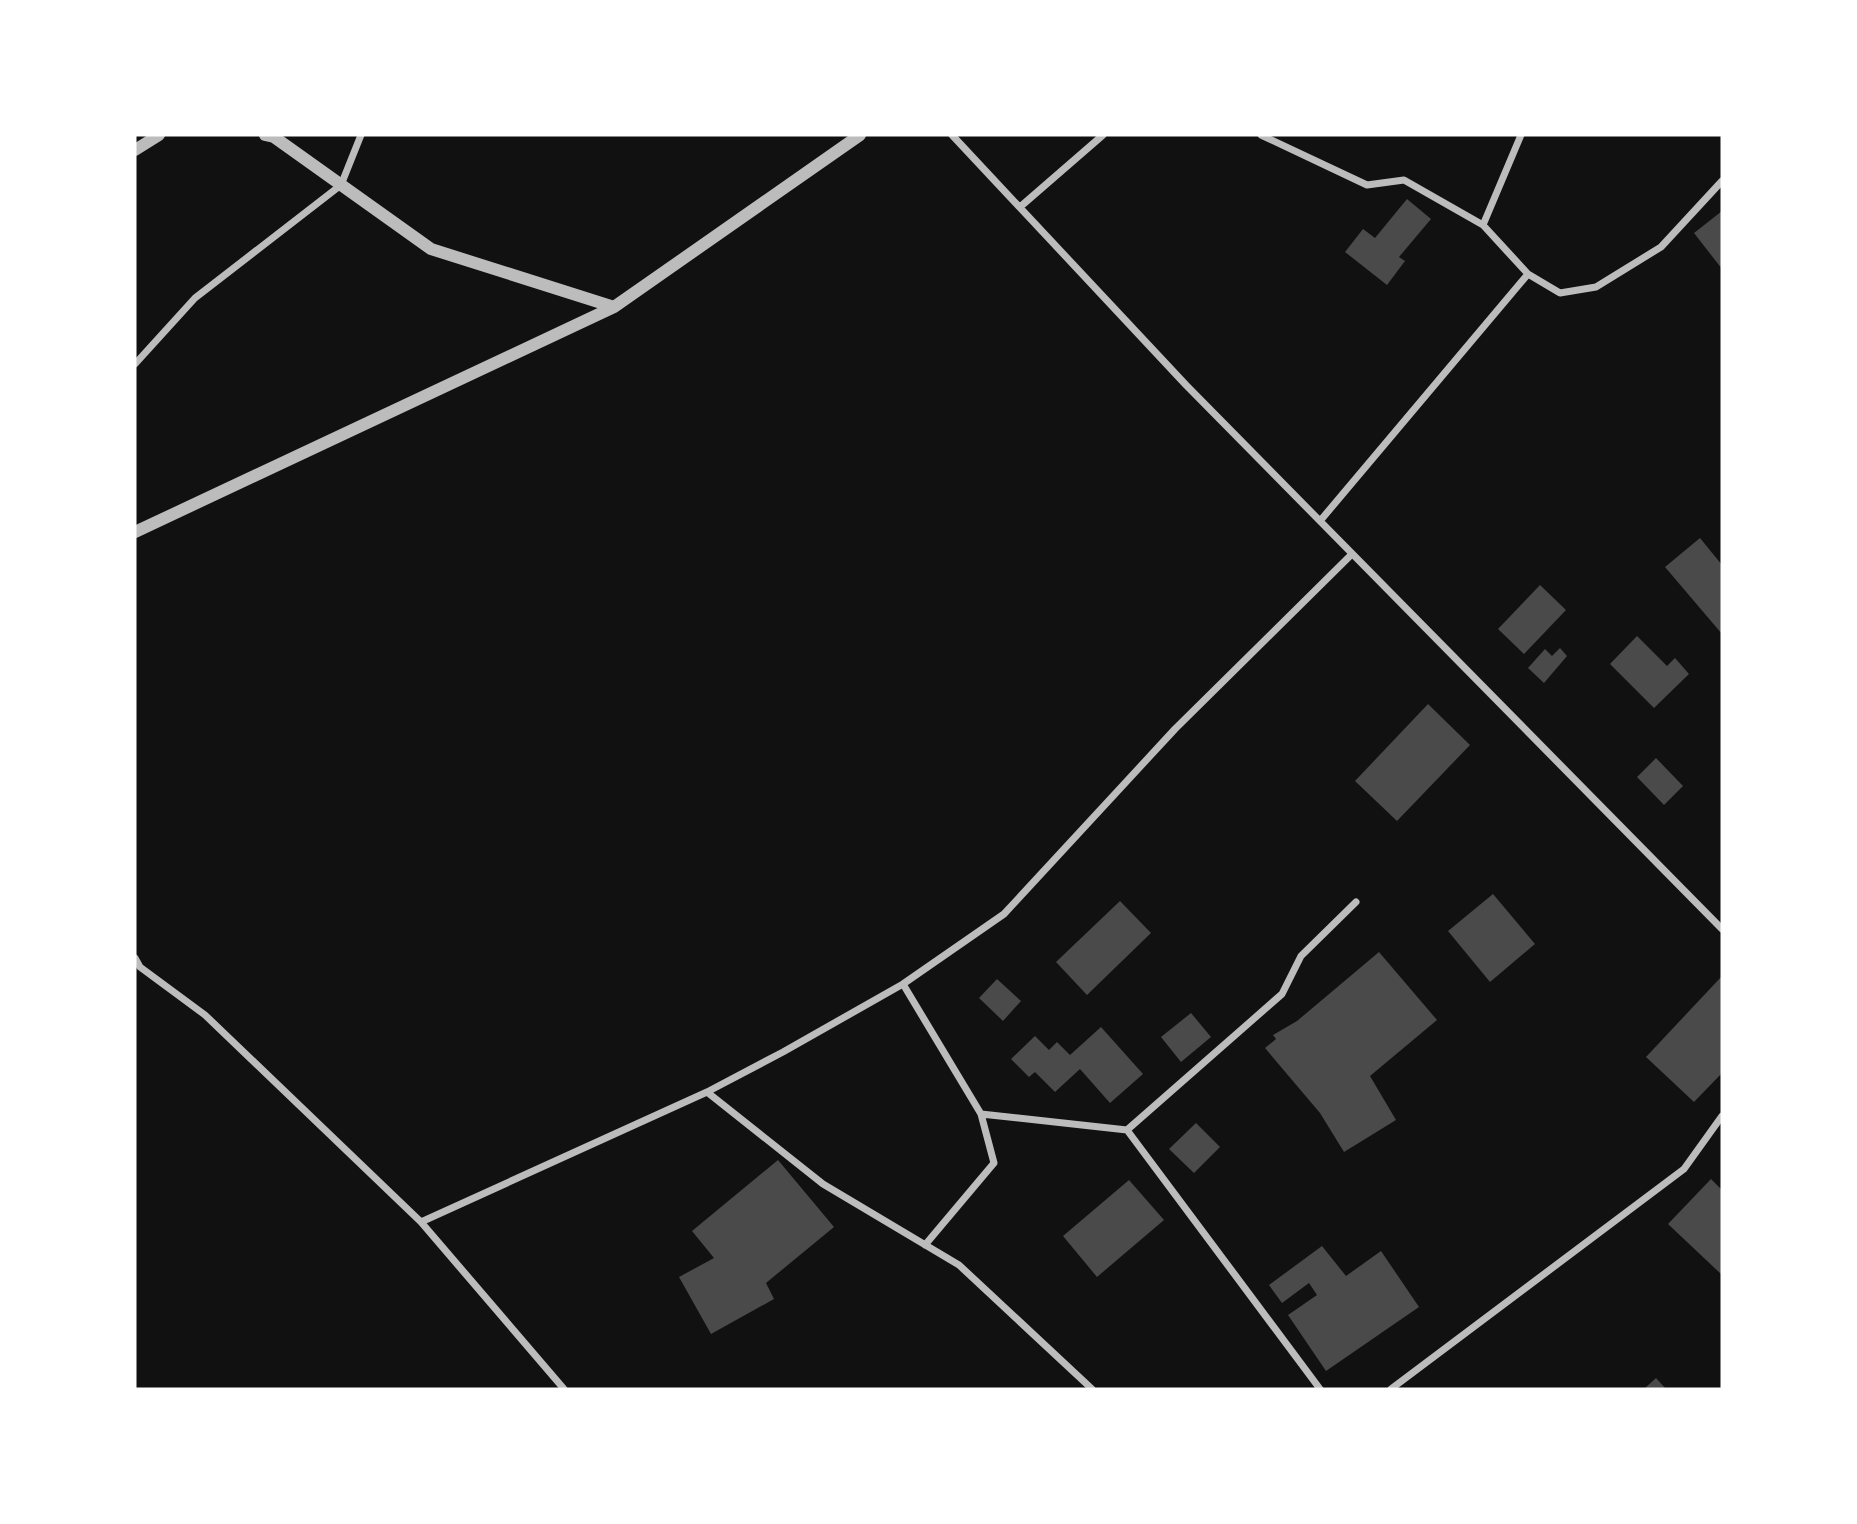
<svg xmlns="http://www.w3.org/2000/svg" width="1857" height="1524" font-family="Bitter,serif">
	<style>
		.building { fill: #4a4a4a }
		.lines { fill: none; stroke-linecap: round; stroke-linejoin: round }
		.minor { stroke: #bcbcbc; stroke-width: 7 }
		.tertiary { stroke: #bcbcbc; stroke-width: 12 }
	</style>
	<rect width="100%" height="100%" fill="#111"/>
	<!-- building -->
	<path class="building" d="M1407,199L1431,219L1399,257L1405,261L1387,285L1345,252L1363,229L1375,238Z
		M1722,211V269L1694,233Z
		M1700,538L1722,565V634L1665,567Z
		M1540,585L1566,610L1524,654L1498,629Z
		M1637,636L1667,666L1675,658L1689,674L1654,708L1610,664Z
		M1560,648L1567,656L1544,683L1528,668L1545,649L1552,656Z
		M1428,704L1470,745L1397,821L1355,781Z
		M1656,758L1683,786L1664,805L1637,777Z
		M1493,894L1535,944L1490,982L1448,931Z
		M1120,901L1151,933L1087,995L1056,962Z
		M1379,952L1437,1020L1370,1076L1396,1120L1344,1152L1320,1113L1265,1048L1276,1039L1273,1035L1297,1021Z
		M1722,976V1073L1694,1102L1646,1057Z
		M997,979L1021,1001L1003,1021L979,998Z
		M1191,1013L1211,1037L1181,1062L1161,1037Z
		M1101,1027L1143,1074L1110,1103L1080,1069L1055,1092L1035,1072L1029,1077L1011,1059L1035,1036L1049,1050L1057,1042L1070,1055Z
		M1196,1123L1220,1147L1194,1173L1169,1149Z
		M778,1160L834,1227L766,1283L774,1299L711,1334L679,1277L714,1258L692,1231Z
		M1711,1179L1722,1190V1275L1668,1224Z
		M1129,1180L1164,1220L1097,1277L1063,1236Z
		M1322,1246L1346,1276L1381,1251L1419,1307L1326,1371L1288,1315L1317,1295L1309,1283L1282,1303L1269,1285Z
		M1656,1378L1666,1389H1644Z"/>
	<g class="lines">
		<!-- minor -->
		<path class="minor" d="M952,135L1186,385L1722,929
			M1261,135L1367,185L1404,180L1483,225L1528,274L1560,293L1596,287L1661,247L1722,181
			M1020,207L1103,135
			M1483,225L1521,135
			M135,364L195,298L341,185L361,135
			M1320,521L1528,274
			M135,958L140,967L205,1015L421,1222L564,1389
			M903,984L981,1114L994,1163L925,1245
			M707,1092L823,1184L959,1265L1092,1389
			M981,1114L1127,1130L1282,994L1301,956L1356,902
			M1127,1130L1320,1389
			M421,1222L707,1092L783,1052L903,984L1004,914L1175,729L1352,554
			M1391,1389L1684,1169L1722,1116"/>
		<!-- tertiary -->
		<path class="tertiary" d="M265,135L274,137L431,249L614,307
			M135,150L159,135
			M135,532L614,307L860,135"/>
	</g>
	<!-- border -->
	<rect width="1857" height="1524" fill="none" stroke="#ffffff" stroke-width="273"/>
</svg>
